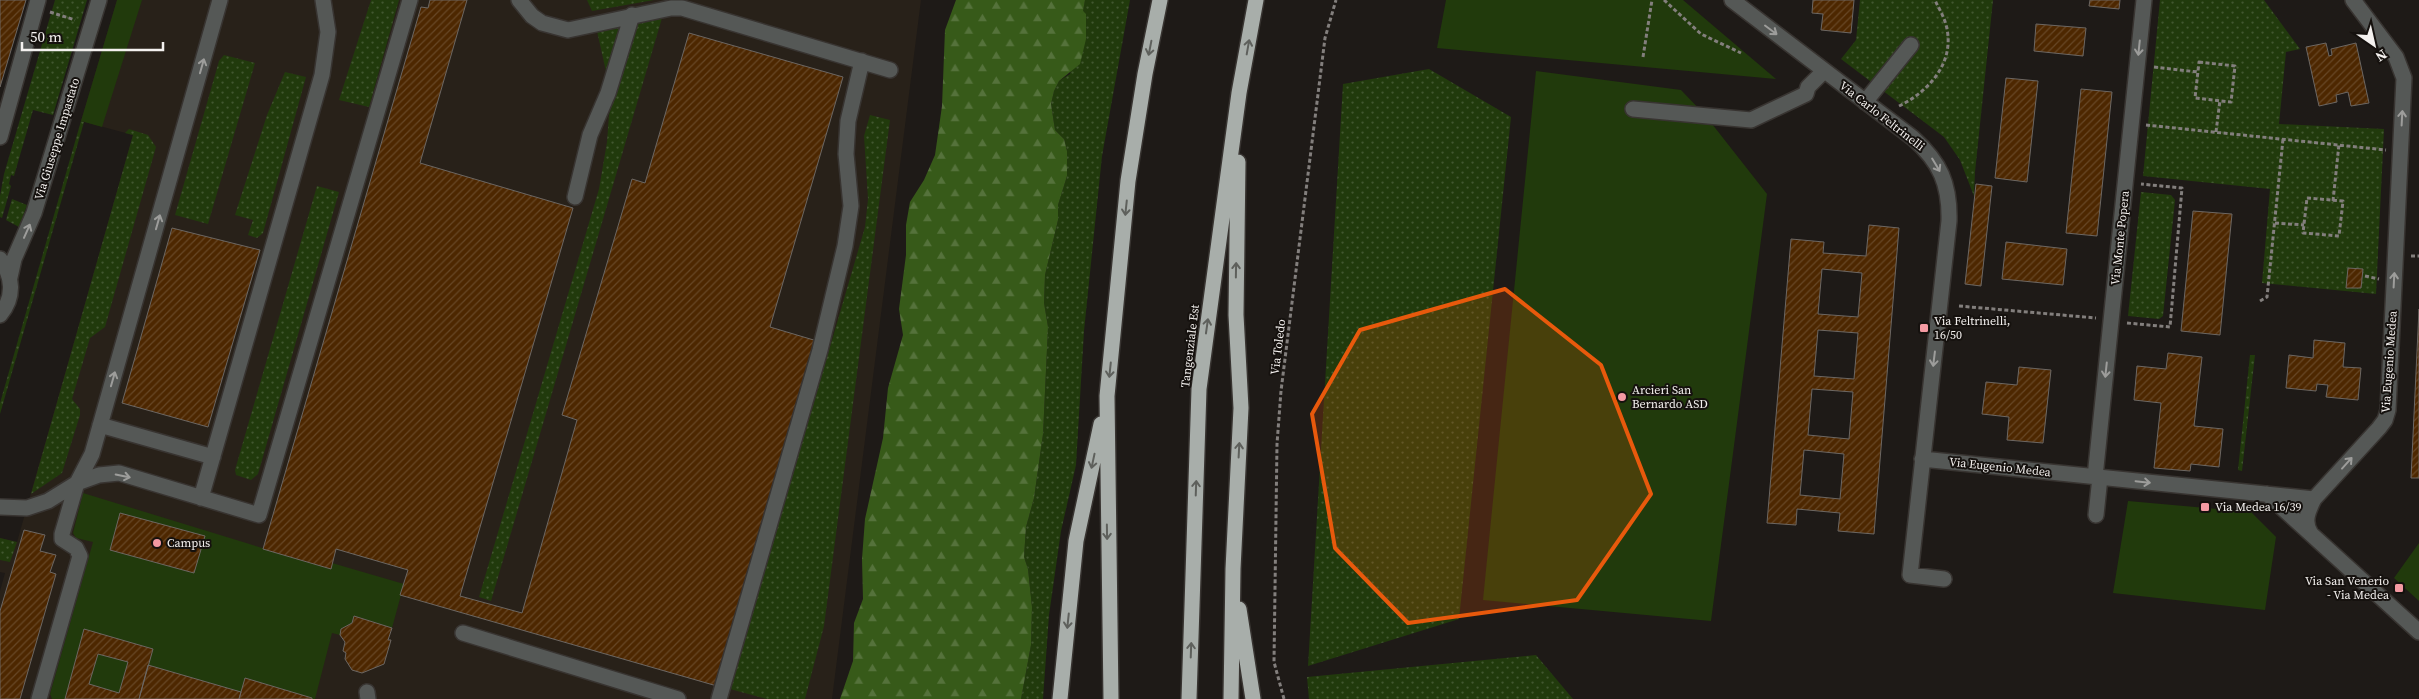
<svg xmlns="http://www.w3.org/2000/svg" width="2419" height="699" font-family="'Source Serif 4',serif">
	<style>
		.built { fill: #282119 }
		.grass { fill: url(#grass-dots) }
		.forest { fill: url(#forest-firs) }
		.garden { fill: #213a0c }
		.building { fill: url(#building-hatch); stroke: #6c6763; fill-rule: evenodd }
		.lines { fill: none; stroke-linecap: round; stroke-linejoin: round }
		.minor-casing { stroke: #383431; stroke-width: 18 }
		.highway-casing { stroke: #383431; stroke-width: 18 }
		.path { stroke: #837f7d; stroke-width: 3; stroke-dasharray: 4 2.5; stroke-linecap: butt }
		.minor { stroke: #555856; stroke-width: 15 }
		.highway { stroke: #a8aeaa; stroke-width: 15 }
		.oneway { stroke: #9d9d9b }
		.oneway2 { stroke: #5e605c }
		.marked { fill: #e8590c; fill-opacity: 0.2; stroke: #e8590c; stroke-width: 4; stroke-linejoin: round }
		.poi-dot { fill: #f49aa2; stroke: #15110e; stroke-width: 2 }
		.labels { text-anchor: middle; dominant-baseline: central; stroke-width: 4; stroke-linejoin: round; paint-order: stroke }
		.street-label { font-size: 12px; fill: #f4f1ef; stroke: #15110e }
		.poi-label { font-size: 12px; fill: #f4f1ef; stroke: #15110e; text-anchor: start }
	</style>
	<defs>
		<pattern id="grass-dots" width="8" height="8" patternUnits="userSpaceOnUse" patternTransform="scale(1.25)"><rect width="8" height="8" fill="#213a0c"/><path d="M2 2h.1M6 6h.1" fill="none" stroke="#425730" stroke-width="1.8" stroke-linecap="round"/></pattern>
		<pattern id="forest-firs" width="22" height="20" patternUnits="userSpaceOnUse" patternTransform="scale(1.25)"><rect width="22" height="20" fill="#375a19"/><path d="M5 1l3.5 6h-7zM16 11l3.5 6h-7z" fill="#55723b"/></pattern>
		<pattern id="building-hatch" width="6" height="6" patternUnits="userSpaceOnUse" patternTransform="scale(1.25)"><rect width="6" height="6" fill="#4d2700"/><path d="M-1 1l2-2M0 6l6-6M5 7l2-2" fill="none" stroke="#674726"/></pattern>
	</defs>
	<rect width="100%" height="100%" fill="#1e1a17"/>
	<!-- built -->
	<path class="built" d="M117,0H921L832,699H0V591L5,573L0,572V538L17,542L133,135L81,121Z"/>
	<!-- grass -->
	<path class="grass" d="M55,0H87L53,115L33,110L14,176L11,175L9,184L11,186L2,218L0,217V196L4,174Z
		M371,0H399L369,107L339,100Z
		M587,0H654L592,11Z
		M1085,0H1130L1102,156L1084,331L1076,465L1061,531L1049,615L1043,699H1021L1031,645L1032,607L1028,569L1024,557L1026,527L1034,498L1043,434L1048,327L1044,303L1045,275L1058,220V205L1067,176V151L1064,139L1055,130L1051,104L1054,91L1059,81L1070,74Z
		M1860,0H1993L1975,172L1974,196L1960,160L1944,137L1841,59L1856,40Z
		M2160,0H2264L2300,49L2286,52L2279,124L2384,129L2376,294L2262,283L2270,189L2143,176Z
		M662,18L491,601L479,597L599,189L607,142L609,115L634,28L638,23Z
		M616,27H619V31L607,76L597,31Z
		M224,55L255,63L208,224L175,215L219,61Z
		M1429,69L1511,117L1459,619L1308,666L1343,84Z
		M285,72L306,77L263,233L257,238L248,235L253,220L235,215L267,115Z
		M870,115L890,120L824,626L805,699H767L730,689L865,227L868,199L864,136Z
		M81,121L84,122L0,414V403Z
		M129,129L148,135L156,147L105,327L90,338L72,399L80,409V415L62,473L31,494L133,135L125,133Z
		M317,186L339,192L258,474L251,480L236,475L235,470Z
		M2141,192L2171,195L2175,200L2163,316L2159,319L2128,316Z
		M12,199L27,205L19,227L6,220Z
		M2250,355H2255L2242,471L2238,470Z
		M0,538L17,542L10,562L0,560Z
		M1536,655L1573,699H1309L1307,677Z"/>
	<!-- forest -->
	<path class="forest" d="M956,0H1085L1083,11L1086,14V39L1080,64L1059,81L1054,91L1051,104L1055,130L1064,139L1067,151V176L1058,205V220L1045,275L1044,303L1048,327L1043,434L1034,498L1026,527L1024,557L1028,569L1032,607L1031,645L1021,699H840L853,661L854,623L863,599L862,559L865,519L883,438L888,388L903,335L899,309L906,255V225L910,202L924,180L935,155L942,106L945,30Z"/>
	<!-- garden -->
	<path class="garden" d="M117,0H142L102,127L81,121Z
		M1446,0H1683L1776,79L1437,48Z
		M1536,71L1681,90L1705,115L1767,194L1711,621L1483,600Z
		M83,493L331,569L332,563L404,584L392,628L354,616L352,623L341,629L340,635L332,633L315,699H52L50,694L93,542L76,538L73,533Z
		M2128,501L2251,512L2276,537L2265,610L2113,593Z
		M2419,543V601L2394,578Z"/>
	<!-- building -->
	<path class="building" d="M0,0H26L0,87Z
		M430,0H467L420,163L573,208L460,596L522,613L577,420L562,415L632,179L645,183L689,33L843,77L770,327L817,341L717,686L400,595L408,570L336,549L331,569L263,549L421,7L428,8Z
		M1813,0H1854L1851,33L1821,30L1823,14L1812,13Z
		M2090,0H2120L2119,9L2089,6Z
		M2036,24L2086,28L2083,56L2034,51Z
		M2326,43L2329,56L2332,55L2331,49L2356,43L2369,103L2351,106L2348,92L2336,95L2337,102L2319,106L2306,47Z
		M2006,78L2038,81L2027,182L1995,178Z
		M2081,89L2112,92L2097,236L2066,233Z
		M1976,184L1992,186L1981,286L1965,284Z
		M2193,211L2232,214L2220,335L2181,331Z
		M1869,225L1899,228L1874,534L1838,531L1840,513L1797,509L1796,525L1767,523L1791,239L1824,242L1823,253L1866,256ZM1822,269L1862,273L1858,317L1818,314ZM1818,330L1858,333L1854,379L1814,376ZM1812,389L1853,392L1849,439L1808,435ZM1804,450L1844,454L1840,499L1800,495Z
		M172,228L260,250L208,427L122,403Z
		M2006,242L2067,249L2063,285L2002,279Z
		M2348,268L2363,269L2361,288H2346Z
		M2419,309V478H2411Z
		M2314,340L2345,343L2343,367L2361,368L2358,400L2326,397L2328,385L2317,384L2316,391L2286,388L2289,355L2313,358Z
		M2168,353L2202,357L2194,426L2223,429L2219,467L2191,464L2190,471L2154,468L2161,403L2134,400L2137,366L2166,369Z
		M2019,367L2051,370L2043,443L2007,440L2009,417L1982,414L1986,382L2017,385Z
		M120,513L205,536L194,573L110,550Z
		M24,530L45,535L40,551L56,555L50,572L56,574L20,699H0V611Z
		M354,616L392,628L388,640H391L384,664L362,673L352,670L345,659L346,653L343,651L345,642L340,635L341,629L352,623Z
		M84,629L153,649L139,699H65ZM98,654L128,662L119,693L89,684Z
		M148,665L241,692L239,699H139Z
		M245,678L312,698V699H239Z"/>
	<g class="lines">
		<!-- minor casing -->
		<g class="minor-casing">
			<path id="minor" d="M519,0L532,16L542,23L568,30L671,8H682L890,70
				M1732,0L1913,138C1940,162 1950,184 1949,221L1910,575L1944,579
				M1865,102L1911,45
				M1633,109L1751,120L1806,94L1808,87L1824,71
				M0,137L38,0
				M575,197L590,135L608,93L632,15
				M0,259C13,276 15,297 0,315
				M10,277L14,259L34,213L99,0
				M100,425L213,457
				M1922,459L2314,499
				M2095,477L2144,0
				M2267,494L2419,632
				M201,498L322,75L328,32L323,0
				M0,507L27,508L48,501L77,483L99,475L119,473L259,515L410,0
				M2096,515L2100,477
				M2311,534C2303,522 2308,511 2314,499L2379,428L2385,420L2388,410L2404,78L2396,57L2353,0
				M463,633L678,699
				M367,692L368,699
				M39,699L80,556L76,548L62,539V534L77,483L92,454L220,0
				M719,699L820,350L845,246L851,206L846,154L848,121L862,61"/>
		</g>
		<!-- highway casing -->
		<g class="highway-casing">
			<path id="highway" d="M1239,609L1253,699
				M1060,699L1076,541L1101,424
				M1111,699L1107,396L1128,181L1145,74L1160,0
				M1189,699L1199,389L1239,93L1256,0
				M1231,699L1233,569L1241,408L1236,315L1238,162"/>
		</g>
		<!-- path -->
		<path class="path" d="M1664,0L1701,34L1741,53
			M50,12L75,20
			M1643,57L1652,0
			M2199,62L2235,66L2231,102L2195,98Z
			M2154,67L2198,72
			M1899,106C1928,92 1954,64 1947,29C1945,18 1939,9 1935,0
			M2146,125L2386,150
			M2216,132L2220,100
			M2307,198L2343,201L2339,236L2303,233Z
			M2333,201L2339,144
			M2275,223L2304,225
			M2411,256H2419
			M2365,276L2379,279
			M2260,301L2267,297L2283,139
			M1959,306L2096,318
			M2127,323L2170,327L2182,188L2141,184
			M1284,699L1274,662L1277,444L1281,391L1325,38L1336,0"/>
		<!-- minor -->
		<use href="#minor" class="minor"/>
		<!-- highway -->
		<use href="#highway" class="highway"/>
	</g>
	<!-- one-way arrows -->
	<defs><path id="oneway-shaft" d="M-6 0H5M1.5-3L5.5 0L1.5 3" fill="none" stroke-width="1.6" stroke-linecap="round" stroke-linejoin="round" transform="scale(1.25)"/></defs>
	<g class="oneway">
		<use href="#oneway-shaft" transform="translate(1771 30) rotate(37)"/>
		<use href="#oneway-shaft" transform="translate(2139 48) rotate(96)"/>
		<use href="#oneway-shaft" transform="translate(202 66) rotate(-74)"/>
		<use href="#oneway-shaft" transform="translate(2402 118) rotate(-87)"/>
		<use href="#oneway-shaft" transform="translate(1936 165) rotate(59)"/>
		<use href="#oneway-shaft" transform="translate(158 222) rotate(-74)"/>
		<use href="#oneway-shaft" transform="translate(27 231) rotate(-66)"/>
		<use href="#oneway-shaft" transform="translate(2394 280) rotate(-87)"/>
		<use href="#oneway-shaft" transform="translate(1934 359) rotate(97)"/>
		<use href="#oneway-shaft" transform="translate(2106 370) rotate(96)"/>
		<use href="#oneway-shaft" transform="translate(113 379) rotate(-74)"/>
		<use href="#oneway-shaft" transform="translate(2347 463) rotate(-48)"/>
		<use href="#oneway-shaft" transform="translate(123 476) rotate(12)"/>
		<use href="#oneway-shaft" transform="translate(2143 482) rotate(6)"/>
	</g>
	<g class="oneway2">
		<use href="#oneway-shaft" transform="translate(1248 47) rotate(-80)"/>
		<use href="#oneway-shaft" transform="translate(1150 48) rotate(101)"/>
		<use href="#oneway-shaft" transform="translate(1126 208) rotate(96)"/>
		<use href="#oneway-shaft" transform="translate(1236 270) rotate(-89)"/>
		<use href="#oneway-shaft" transform="translate(1207 326) rotate(-82)"/>
		<use href="#oneway-shaft" transform="translate(1110 370) rotate(96)"/>
		<use href="#oneway-shaft" transform="translate(1239 450) rotate(-87)"/>
		<use href="#oneway-shaft" transform="translate(1093 461) rotate(102)"/>
		<use href="#oneway-shaft" transform="translate(1196 488) rotate(-88)"/>
		<use href="#oneway-shaft" transform="translate(1107 532) rotate(89)"/>
		<use href="#oneway-shaft" transform="translate(1068 621) rotate(96)"/>
		<use href="#oneway-shaft" transform="translate(1191 650) rotate(-88)"/>
	</g>
	<!-- marked area -->
	<path class="marked" d="M1505,289L1601,365L1651,494L1577,600L1408,623L1335,548L1312,414L1360,330Z"/>
	<!-- markers -->
	<g class="poi-dot">
		<rect x="1919" y="323" width="10" height="10" rx="2.5"/>
		<circle cx="1622" cy="397" r="5"/>
		<rect x="2200" y="502" width="10" height="10" rx="2.5"/>
		<circle cx="157" cy="543" r="5"/>
		<rect x="2394" y="583" width="10" height="10" rx="2.5"/>
	</g>
	<g class="labels">
		<!-- street labels -->
		<g class="street-label">
			<text transform="translate(1882 116) rotate(38)">Via Carlo Feltrinelli</text>
			<text transform="translate(57 139) rotate(-73)">Via Giuseppe Impastato</text>
			<text transform="translate(2120 238) rotate(-84)">Via Monte Popera</text>
			<text transform="translate(1190 346) rotate(-83)">Tangenziale Est</text>
			<text transform="translate(1278 347) rotate(-83)">Via Toledo</text>
			<text transform="translate(2389 362) rotate(-86)">Via Eugenio Medea</text>
			<text transform="translate(2000 467) rotate(6)">Via Eugenio Medea</text>
		</g>
		<!-- poi labels -->
		<g class="poi-label">
			<text x="1934" y="321">Via Feltrinelli,<tspan x="1934" dy="14">16/50</tspan></text>
			<text x="1632" y="390">Arcieri San<tspan x="1632" dy="14">Bernardo ASD</tspan></text>
			<text x="2215" y="507">Via Medea 16/39</text>
			<text x="167" y="543">Campus</text>
			<text x="2389" y="581" text-anchor="end">Via San Venerio<tspan x="2389" dy="14">- Via Medea</tspan></text>
		</g>
	</g>
	<!-- north arrow -->
	<g transform="translate(2374 45) rotate(146)" stroke="#15110e" stroke-width="4" paint-order="stroke">
	<path d="M0-4L9 19L0 12L-9 19Z" fill="#f4f1ef"/>
	<text y="-8" font-size="14" font-weight="bold" text-anchor="middle" fill="#f4f1ef">N</text>
	</g>
	<!-- scale -->
	<path d="M22 42v8h141v-8" fill="none" stroke="#f4f1ef" stroke-width="2.5"/>
	<text x="30" y="42" font-size="15" fill="#f4f1ef" stroke="#15110e" stroke-width="4" paint-order="stroke">50 m</text>
</svg>
